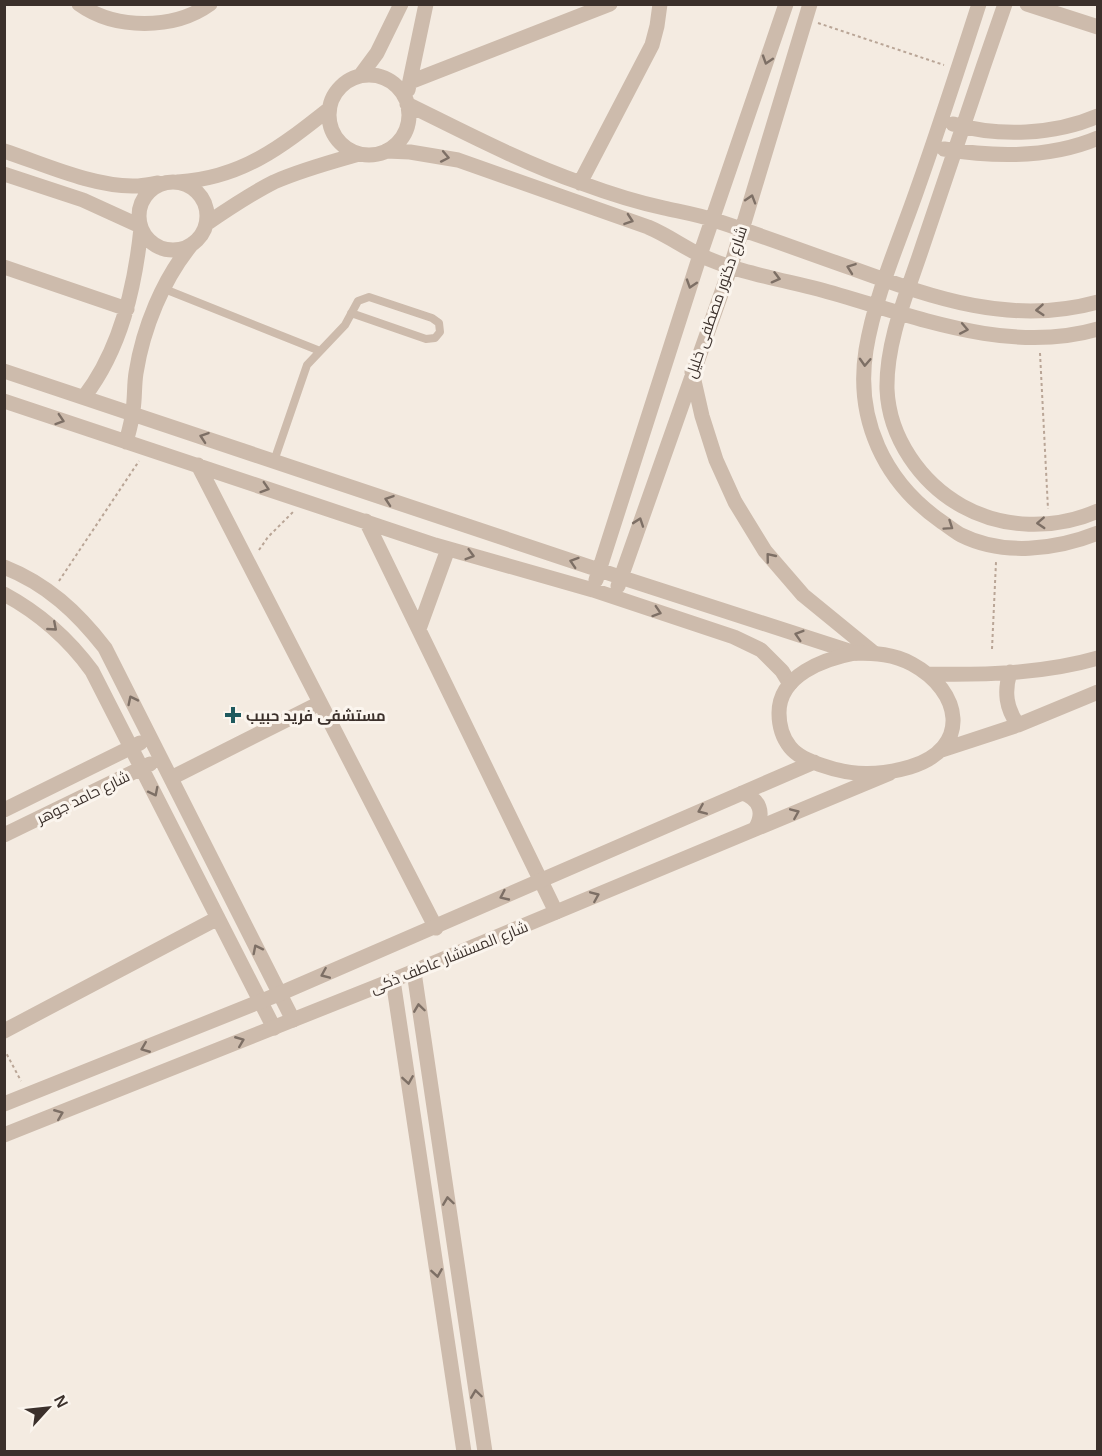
<svg xmlns="http://www.w3.org/2000/svg" width="1102" height="1456" font-family="Arial,Cairo,sans-serif">
	<style>
		.lines { fill: none; stroke-linecap: round; stroke-linejoin: round }
		.path { stroke: #b9a596; stroke-width: 2; stroke-dasharray: 3 3; stroke-linecap: butt }
		.service { stroke: #cdbbac; stroke-width: 8 }
		.minor { stroke: #cdbbac; stroke-width: 15 }
		.tertiary { stroke: #cdbbac; stroke-width: 15 }
		.oneway { stroke: #7d6f65 }
		.poi-dot { fill: #1f5a5e; stroke: #fbf5ee; stroke-width: 2 }
		.labels { text-anchor: middle; dominant-baseline: central; stroke-width: 6; stroke-linejoin: round; paint-order: stroke }
		.street-label { font-size: 15px; fill: #3b302b; stroke: #fbf5ee }
		.poi-label { font-size: 15px; font-weight: bold; fill: #3b302b; stroke: #fbf5ee; text-anchor: start }
	</style>
	<rect width="100%" height="100%" fill="#f4ebe1"/>
	<g class="lines">
		<!-- path -->
		<path class="path" d="M818,23L944,65
			M1040,353L1048,509
			M259,550L268,537L293,512
			M59,581L139,461
			M992,649L996,562
			M4,1049L21,1081"/>
		<!-- service -->
		<path class="service" d="M162,288L320,351
			M274,461L307,365L345,325L358,301L369,297L432,318L439,323L440,332L435,338L426,339L351,313"/>
		<!-- minor -->
		<path class="minor" d="M79,4C115,30 174,30 210,4
			M979,4C959,66 939,128 917,190C899,242 875,295 866,350C855,419 884,482 942,522C948,526 954,531 961,535C1003,556 1055,550 1098,533
			M1005,4C977,84 950,164 923,245C908,291 886,340 887,389C889,438 921,483 962,506C1003,529 1054,530 1098,511
			M1027,4L1098,27
			M329 115a40 40 0 1 1 80 0a40 40 0 1 1-80 0Z
			M360,76L377,53L401,4
			M410,82L610,4
			M408,90L426,4
			M407,104C464,132 521,162 581,183C608,193 636,202 664,208C682,212 700,215 717,221C763,236 808,253 854,269C934,298 1011,326 1098,302
			M953,124C999,137 1054,135 1098,116
			M944,149C993,157 1051,158 1098,138
			M4,151C44,164 93,187 135,186C143,186 151,184 158,183
			M386,151L410,152L458,160L648,227C667,235 682,246 700,255C732,271 783,280 818,289C907,313 1005,356 1098,329
			M4,174L83,200L140,226
			M178,182C242,178 281,147 329,109
			M139 216a34 34 0 1 1 68 0a34 34 0 1 1-68 0Z
			M580,183L652,45L657,26L660,4
			M206,224C228,209 250,194 274,182C301,170 331,162 359,154
			M4,267L127,309
			M4,371L620,577L855,653
			M692,372L702,416L716,460L735,502L765,551L803,595L874,653
			M84,397C121,349 135,287 141,228
			M4,401L435,545L593,590L734,637L761,650L782,671L790,684
			M126,442C129,431 132,421 133,410C135,398 134,385 136,373C143,328 163,279 192,244
			M198,465L436,928
			M366,521L556,912
			M4,567C47,584 77,612 105,648L293,1020
			M596,580L700,255L786,4
			M618,586L731,266L810,4
			M4,594C41,614 68,638 92,671L274,1028
			M419,629L448,549
			M171,778L320,703
			M4,810L140,743
			M4,835L150,764
			M414,972L485,1452
			M393,980L464,1452
			M4,1031L218,918"/>
		<!-- tertiary -->
		<path class="tertiary" d="M855,653C875,653 894,654 912,664C962,691 972,748 910,767C879,776 852,776 821,765C810,761 798,757 790,747C782,737 779,725 779,713C779,675 824,659 855,653Z
			M1010,672C1004,692 1006,708 1018,725
			M928,674C984,675 1043,674 1098,658
			M939,751L1018,725L1098,692
			M742,793C760,799 765,813 755,829
			M4,1104L279,994L814,762
			M4,1135L393,980L890,773"/>
	</g>
	<!-- one-way arrows -->
	<defs><path id="oneway-chevron" d="M-2-3.5L2.5 0L-2 3.5" fill="none" stroke-width="1.6" stroke-linecap="round" stroke-linejoin="round" transform="scale(1.5)"/></defs>
	<g class="oneway">
		<use href="#oneway-chevron" transform="translate(767 60) rotate(108)"/>
		<use href="#oneway-chevron" transform="translate(445 157) rotate(11)"/>
		<use href="#oneway-chevron" transform="translate(751 199) rotate(-73)"/>
		<use href="#oneway-chevron" transform="translate(629 220) rotate(19)"/>
		<use href="#oneway-chevron" transform="translate(851 268) rotate(-160)"/>
		<use href="#oneway-chevron" transform="translate(776 278) rotate(15)"/>
		<use href="#oneway-chevron" transform="translate(691 284) rotate(108)"/>
		<use href="#oneway-chevron" transform="translate(1040 310) rotate(176)"/>
		<use href="#oneway-chevron" transform="translate(964 329) rotate(11)"/>
		<use href="#oneway-chevron" transform="translate(865 362) rotate(93)"/>
		<use href="#oneway-chevron" transform="translate(60 420) rotate(18)"/>
		<use href="#oneway-chevron" transform="translate(204 437) rotate(-161)"/>
		<use href="#oneway-chevron" transform="translate(265 488) rotate(18)"/>
		<use href="#oneway-chevron" transform="translate(389 500) rotate(-161)"/>
		<use href="#oneway-chevron" transform="translate(639 522) rotate(-71)"/>
		<use href="#oneway-chevron" transform="translate(1041 523) rotate(177)"/>
		<use href="#oneway-chevron" transform="translate(949 526) rotate(34)"/>
		<use href="#oneway-chevron" transform="translate(470 555) rotate(16)"/>
		<use href="#oneway-chevron" transform="translate(770 557) rotate(-129)"/>
		<use href="#oneway-chevron" transform="translate(574 562) rotate(-162)"/>
		<use href="#oneway-chevron" transform="translate(657 612) rotate(18)"/>
		<use href="#oneway-chevron" transform="translate(53 627) rotate(41)"/>
		<use href="#oneway-chevron" transform="translate(799 635) rotate(-163)"/>
		<use href="#oneway-chevron" transform="translate(132 700) rotate(-116)"/>
		<use href="#oneway-chevron" transform="translate(154 792) rotate(63)"/>
		<use href="#oneway-chevron" transform="translate(702 810) rotate(157)"/>
		<use href="#oneway-chevron" transform="translate(795 813) rotate(-23)"/>
		<use href="#oneway-chevron" transform="translate(504 896) rotate(155)"/>
		<use href="#oneway-chevron" transform="translate(595 896) rotate(-23)"/>
		<use href="#oneway-chevron" transform="translate(257 949) rotate(-117)"/>
		<use href="#oneway-chevron" transform="translate(325 974) rotate(157)"/>
		<use href="#oneway-chevron" transform="translate(419 1008) rotate(-98)"/>
		<use href="#oneway-chevron" transform="translate(240 1041) rotate(-22)"/>
		<use href="#oneway-chevron" transform="translate(145 1048) rotate(158)"/>
		<use href="#oneway-chevron" transform="translate(408 1080) rotate(81)"/>
		<use href="#oneway-chevron" transform="translate(59 1114) rotate(-22)"/>
		<use href="#oneway-chevron" transform="translate(448 1201) rotate(-98)"/>
		<use href="#oneway-chevron" transform="translate(437 1273) rotate(81)"/>
		<use href="#oneway-chevron" transform="translate(476 1394) rotate(-98)"/>
	</g>
	<!-- markers -->
	<path class="poi-dot" d="M230 706h6v6h6v6h-6v6h-6v-6h-6v-6h6z"/>
	<g class="labels">
		<!-- street labels -->
		<g class="street-label">
			<text transform="translate(716 302) rotate(-71)">شارع دكتور مصطفى خليل</text>
			<text transform="translate(83 797) rotate(-26)">شارع حامد جوهر</text>
			<text transform="translate(449 957) rotate(-22)">شارع المستشار عاطف ذكى</text>
		</g>
		<!-- poi labels -->
		<g class="poi-label">
			<text x="246" y="715">مستشفى فريد حبيب</text>
		</g>
	</g>
	<!-- border -->
	<rect width="1102" height="1456" fill="none" stroke="#3b302b" stroke-width="12"/>
	<!-- north arrow -->
	<g transform="translate(48 1408) rotate(63)" stroke="#fbf5ee" stroke-width="4.5" paint-order="stroke">
	<path d="M0-4.5L10 22L0 15L-10 22Z" fill="#3b302b"/>
	<text y="-9" font-size="16" font-weight="bold" text-anchor="middle" fill="#3b302b">N</text>
	</g>
</svg>
